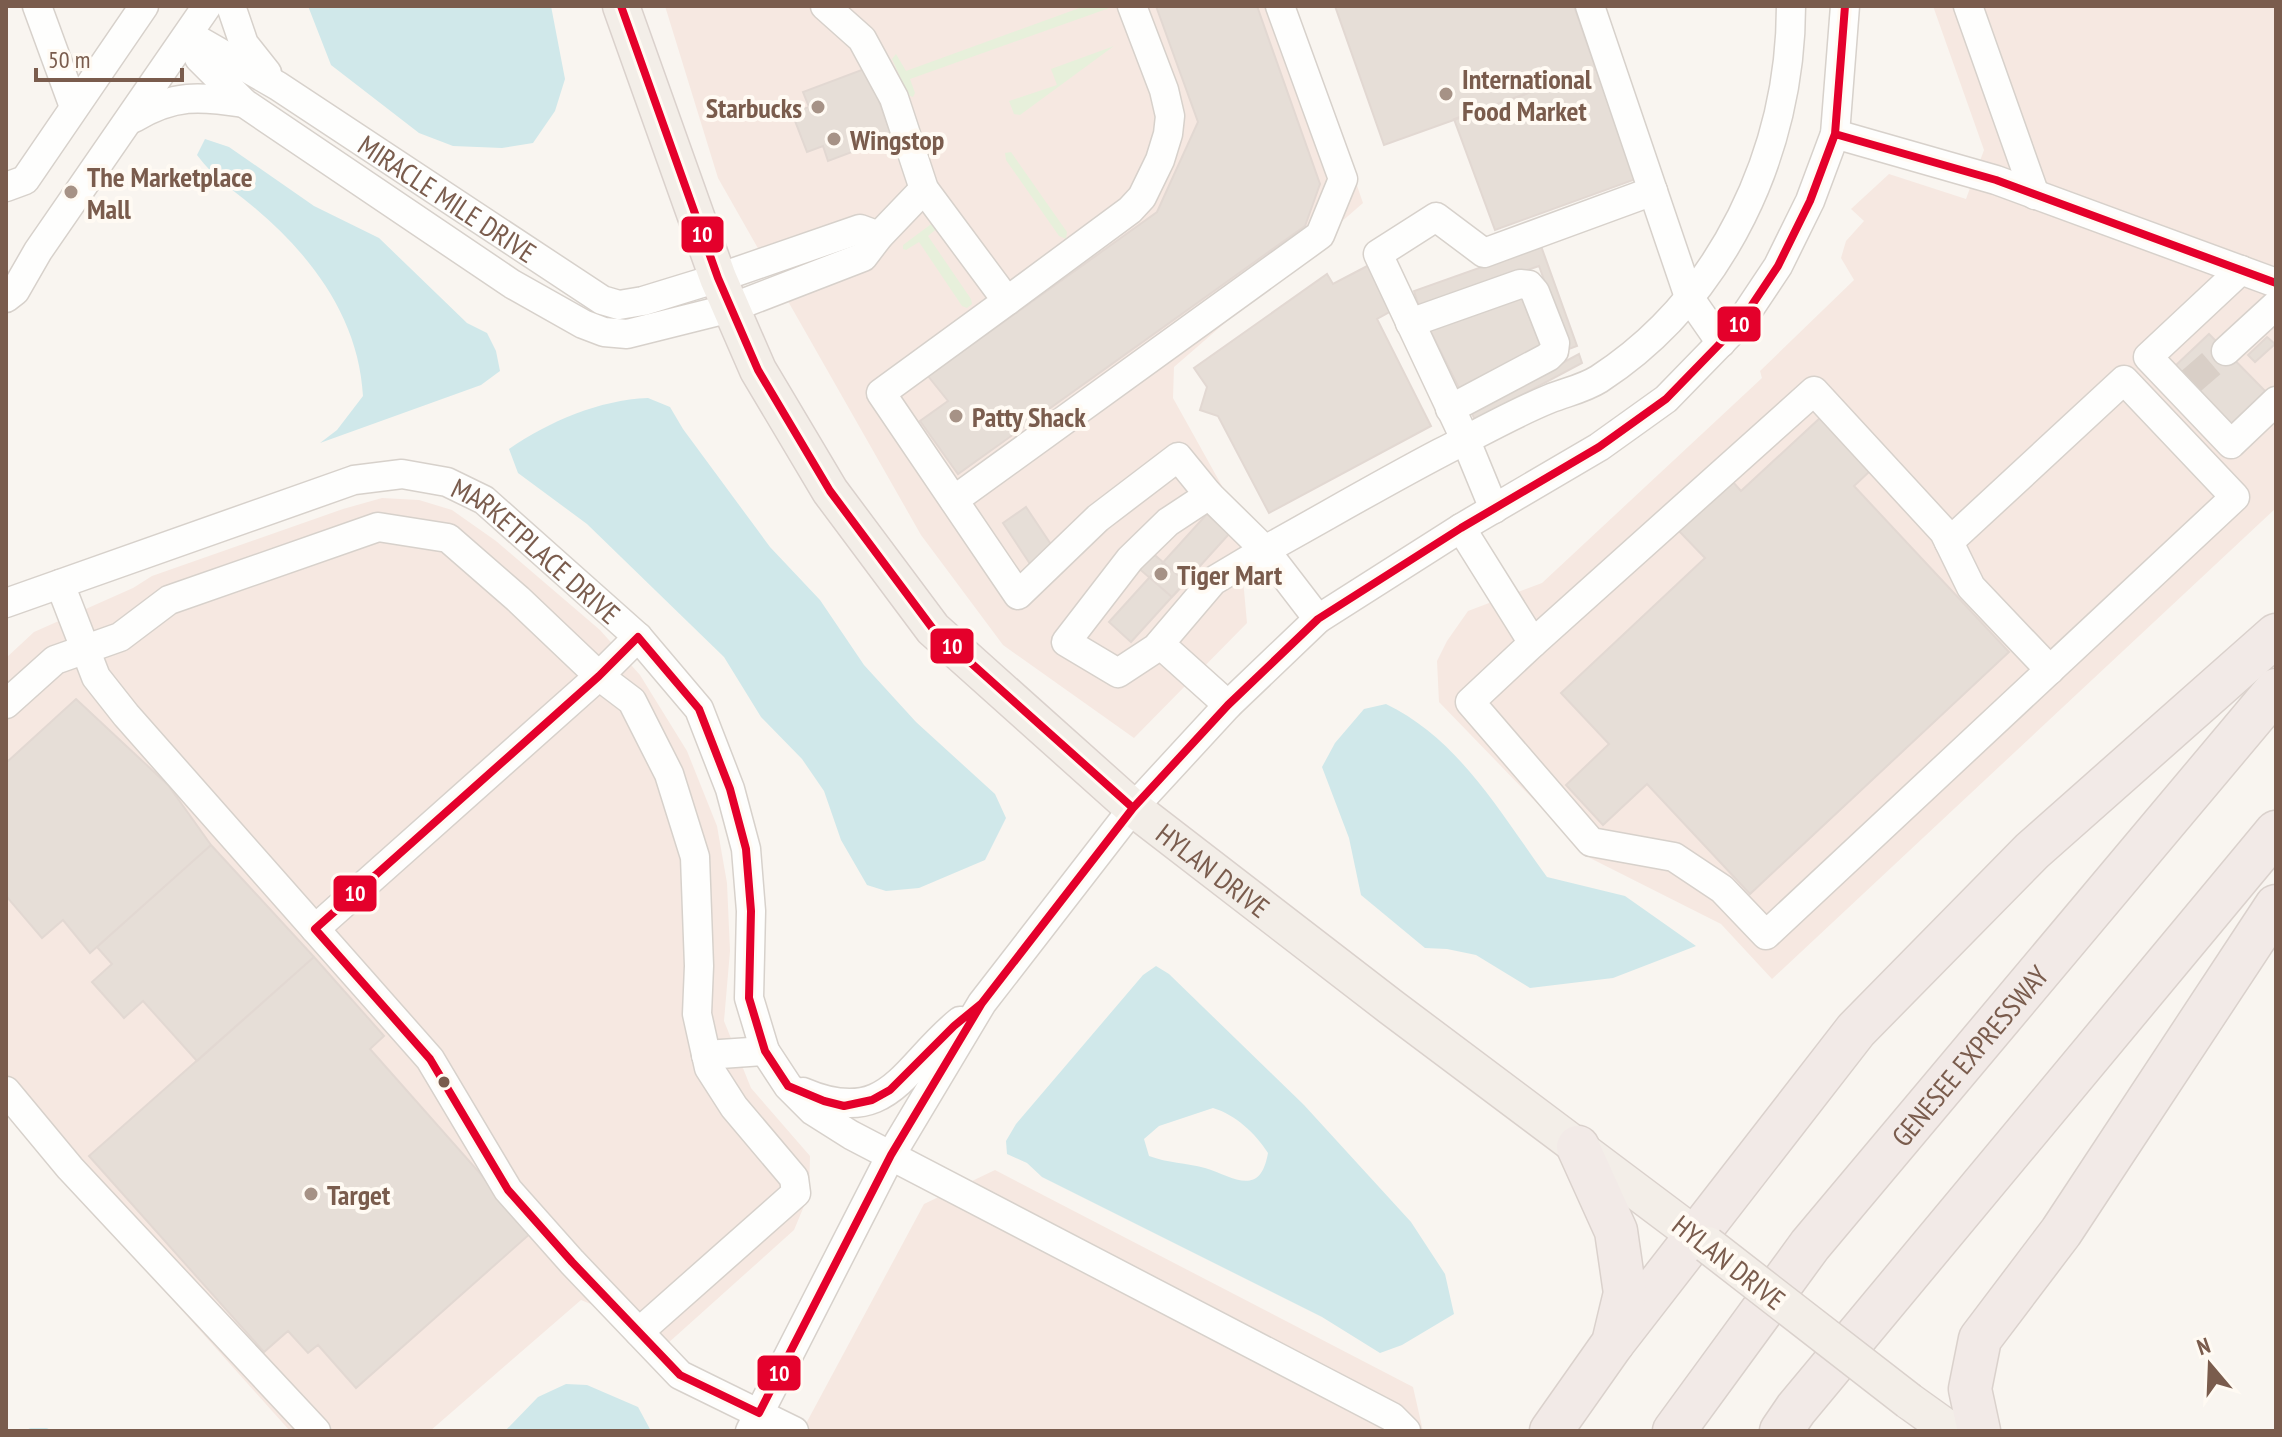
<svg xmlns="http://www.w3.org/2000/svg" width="2282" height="1437" font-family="'PT Sans Narrow',sans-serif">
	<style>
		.commercial { fill: #f6e8e1 }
		.green { fill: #e7f0db }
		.water { fill: #d0e8ea; fill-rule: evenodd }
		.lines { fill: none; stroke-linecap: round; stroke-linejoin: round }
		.stream { stroke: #d0e8ea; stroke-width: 6 }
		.building { fill: #e6ded7; stroke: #e2d8d2; stroke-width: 2 }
		.minor-tunnel { stroke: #d9cfc7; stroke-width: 28; stroke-dasharray: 28 14; stroke-linecap: butt }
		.minor-casing { stroke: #d7d1cb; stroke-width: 31 }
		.major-casing { stroke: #dad1cc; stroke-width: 39 }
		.highway-casing { stroke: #dad1cc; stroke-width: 45 }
		.minor { stroke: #fefefd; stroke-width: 28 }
		.major { stroke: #f3eee8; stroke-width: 36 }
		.highway { stroke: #f2eae7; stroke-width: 42 }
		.major-bridge-casing { stroke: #dad1cc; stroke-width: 39; stroke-linecap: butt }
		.major-bridge { stroke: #f3eee8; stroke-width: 36 }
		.bus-1-casing { stroke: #fffaf3; stroke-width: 14 }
		.bus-1 { stroke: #e4002b; stroke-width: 8 }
		.poi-dot { fill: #a69286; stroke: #fffaf3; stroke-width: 3 }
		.bus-dot { fill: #7a5c4d; stroke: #fffaf3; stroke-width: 3 }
		.labels { text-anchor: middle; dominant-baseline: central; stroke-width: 8; stroke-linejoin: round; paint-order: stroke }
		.poi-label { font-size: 28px; font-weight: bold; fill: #7a5c4d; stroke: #fffaf3; text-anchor: start }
		.street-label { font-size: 28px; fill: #7a5c4d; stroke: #fffaf3 }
		.line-badge { stroke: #fffaf3; stroke-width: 3 }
		.badge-label { font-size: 22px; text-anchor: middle; font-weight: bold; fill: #fff }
	</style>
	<rect width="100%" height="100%" fill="#f9f5f0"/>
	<!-- commercial -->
	<path class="commercial" d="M665,6H1295L1363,203L1174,367L1173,398L1237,513L1247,623L1134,738L1003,645L921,535L718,178Z
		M1933,6H2276V508L1772,979L1721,924L1590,858L1439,702L1437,661L1447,641L1468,611L1542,583L1762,378L1760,371L1854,280L1841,258L1846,241L1864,221L1851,209L1889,174L1966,199L1984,150Z
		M382,498L419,500L452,510L496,541L600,630L640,675L687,751L717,826L727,883L730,951L724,1021L751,1088L810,1156L809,1194L794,1230L647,1362L600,1308L581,1300L430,1431H290L6,1114V658L34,632L133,588L152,576L343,509Z
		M995,1170L1413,1387L1423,1431H802L924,1204Z"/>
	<!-- green -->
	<path class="green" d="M1085,6H1115L910,79L915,93L913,97L908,95L892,59L896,54L906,71Z
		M1114,46L1020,115L1014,114L1009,101L1057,85L1051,69Z
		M1011,152L1067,232L1066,239L1059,236L1006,160L1005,153Z
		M934,222L940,226L928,236L971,299L972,304L967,308L962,306L919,242L906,250L903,249V245Z"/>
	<!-- water -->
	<path class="water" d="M308,6H551L565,79L555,111L533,143L502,148L453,146L419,133L331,65Z
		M205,139L229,147L314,206L379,238L467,323L487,333L496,351L500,371L481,385L320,443L337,430L363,396C359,320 313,257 256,209C234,190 215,179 197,155Z
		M648,398L670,407L683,429L770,547L820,600L864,665L916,722L995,794L1006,818L985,860L919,888L886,891L867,885L841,840L824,791L802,759L761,717L724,657L587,524L518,473L509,449C550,421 599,400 648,398Z
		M1386,704C1459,739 1501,814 1547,877L1625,896L1696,946L1613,978L1530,988L1476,955L1447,949L1425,948L1361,895L1349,838L1322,767L1335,743L1364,709Z
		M1156,966L1169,974L1304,1105L1411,1222L1445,1274L1454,1314L1402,1345L1380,1353L1322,1317L1042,1177L1027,1163L1007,1154L1006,1141L1016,1124L1143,975ZM1213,1108C1236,1115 1255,1133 1268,1153C1260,1199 1232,1176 1205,1168C1186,1163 1168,1163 1149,1156L1144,1139L1159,1126Z
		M566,1384L587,1385L638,1407L651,1431H505L538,1397Z"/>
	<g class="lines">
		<!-- stream -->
		<path class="stream" d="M31,1431H46"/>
	</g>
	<!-- building -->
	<path class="building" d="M1156,6H1257L1320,184L1305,226L958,474L920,421L948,401L928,376L1157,212L1198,122Z
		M1335,6H1574L1596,69L1384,145Z
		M867,68L892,137L828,161L823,146L807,152L792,113L809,107L803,92Z
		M1596,69L1636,179L1495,230L1454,119Z
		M1541,246L1577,346L1569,349L1539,266L1419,307L1414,291Z
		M1373,263L1393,310L1377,319L1431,426L1269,513L1218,416L1200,410L1207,387L1194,368L1327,274L1333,284Z
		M1521,296L1542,349L1461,392L1429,328Z
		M2209,334L2271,397L2237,430L2175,366Z
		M2267,337L2275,344L2255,362L2248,355Z
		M1579,354L1582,363L1475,420L1471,412Z
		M1820,418L1870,471L1854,486L2009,652L1750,894L1647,784L1603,825L1566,785L1609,744L1561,693L1705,558L1679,531L1732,481L1741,491Z
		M1026,507L1058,555L1034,570L1003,523Z
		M1207,514L1229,534L1131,642L1109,622Z
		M1149,550L1186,582L1172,597L1136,566Z
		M76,699L168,785L211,845L90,953L63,920L42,938L6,896V763Z
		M211,845L314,957L197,1061L143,1001L124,1018L92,982L112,964L97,947Z
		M314,957L384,1036L370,1049L532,1232L356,1388L318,1345L308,1353L288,1331L264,1352L89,1156Z"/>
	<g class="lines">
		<!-- minor-tunnel -->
		<path class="minor-tunnel" d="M2190,382L2226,351"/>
		<!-- minor casing -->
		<g class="minor-casing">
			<g id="minor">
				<path d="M37,6L74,107"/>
				<path d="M231,6L244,44L267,73"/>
				<path d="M825,6L862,39L894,98L924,189L1007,301L881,393L1018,595L1098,518L1178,457L1209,495L1265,550C1323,518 1381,484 1440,453C1476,435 1512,414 1549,399C1566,392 1583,389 1599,379C1723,298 1791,151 1791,6"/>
				<path d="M1590,6L1689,297L1721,343"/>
				<path d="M1968,6L2035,195"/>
				<path d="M188,35L199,58L244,103L512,284L583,324L604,332L627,334L731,308L863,257L879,236L924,189"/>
				<path id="s1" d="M189,35L278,86L602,300L619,305L643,301L718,278L860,229L879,236"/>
				<path d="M134,118C174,94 200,96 244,103"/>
				<path d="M1835,134L1996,180L2276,283"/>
				<path d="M6,187L25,180L144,6"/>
				<path d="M2241,270L2148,357L2231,444L2276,401"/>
				<path d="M6,298L15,291L38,251L207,6"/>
				<path d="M1007,301L1130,210L1142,197L1160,160L1168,134L1170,116L1164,90L1132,6"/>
				<path d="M1410,323L1520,284L1529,285L1535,292L1555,343L1554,351L1548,357L1450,409"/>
				<path d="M2226,351L2275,306"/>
				<path d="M1209,495L1168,522L1130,559L1066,642L1118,673L1156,648L1213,581L1265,550L1318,619"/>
				<path d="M954,500L1320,235L1343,179L1280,6"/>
				<path d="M1494,509L1466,441L1378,254L1436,217L1484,253L1653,191"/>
				<path d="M1461,528L1533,643L1470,702L1591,842L1674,857L1722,889L1766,935L2235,497L2124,380L1949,542"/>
				<path d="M60,584L96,677L126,715L430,1059L508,1190L572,1262L680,1375L794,1431"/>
				<path id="s2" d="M6,603L354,480L402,474L447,482L484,500L638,637L699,709L730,789L746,849L751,911L749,998L765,1051L788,1086L813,1111L851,1135L1392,1417L1406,1431"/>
				<path d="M1533,643L1814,391L1944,532L1971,587L2050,670"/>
				<path d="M1160,644L1228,705"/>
				<path d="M6,704L55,660L120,637L169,600L378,527L448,538L518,599L599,676L632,701L669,774L695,857L699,966L697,1014L709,1068L734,1107L794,1178L796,1193L639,1332"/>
				<path d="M315,929L599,676L638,637"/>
				<path d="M706,1055L765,1051"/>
				<path d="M6,1091L70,1168L316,1431"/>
				<path d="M803,1092C889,1129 903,1067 960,1021"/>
				<path d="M750,1431L891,1155L982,1003L1133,808L1228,705L1318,619L1461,528L1599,447L1666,399L1740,323L1778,266L1810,201L1835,134L1845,6"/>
			</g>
		</g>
		<!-- major casing -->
		<g class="major-casing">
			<g id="major">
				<path id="s3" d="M621,6L718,278L758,370L830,491L933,629L1133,808L1391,1007L1708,1245"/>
				<path d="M1909,1401L1951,1431"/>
			</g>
		</g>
		<!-- highway casing -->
		<g class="highway-casing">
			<g id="highway">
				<path d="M1613,1343L1856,1030L2032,851L2276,635"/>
				<path d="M1551,1431L1613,1343L1625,1293L1616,1231L1578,1147"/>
				<path id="s4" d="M1674,1431L1810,1245L2276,690"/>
				<path d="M1781,1431L1796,1409L2276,832"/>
				<path d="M1979,1431L1970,1389L1980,1339L2061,1232L2276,906"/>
			</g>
		</g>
		<!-- minor -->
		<use href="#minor" class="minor"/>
		<!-- major -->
		<use href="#major" class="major"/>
		<!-- highway -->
		<use href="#highway" class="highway"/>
		<!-- major-bridge casing -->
		<g class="major-bridge-casing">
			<path id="major-bridge" d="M1708,1245L1909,1401"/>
		</g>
		<!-- major-bridge -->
		<use href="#major-bridge" class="major-bridge"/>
		<!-- bus-1 casing -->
		<g class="bus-1-casing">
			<path id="bus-1" d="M621,6L718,278L758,370L830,491L933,629L1133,808
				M1835,134L1996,180L2276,283
				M638,637L699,709L730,789L746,849L751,911L749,998L765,1051L788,1086L824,1101L844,1106L872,1100L890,1090L954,1026L982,1003L891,1155L759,1413L680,1375L572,1262L508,1190L430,1059L315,929L599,676Z
				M982,1003L1133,808L1228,705L1318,619L1461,528L1599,447L1666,399L1740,323L1778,266L1810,201L1835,134L1845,6"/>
		</g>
		<!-- bus-1 -->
		<use href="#bus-1" class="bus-1"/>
	</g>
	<!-- markers -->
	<g class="poi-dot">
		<circle cx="1446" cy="94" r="8"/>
		<circle cx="818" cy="107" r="8"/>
		<circle cx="834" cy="139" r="8"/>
		<circle cx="71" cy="192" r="8"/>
		<circle cx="956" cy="416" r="8"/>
		<circle cx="1161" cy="574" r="8"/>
		<circle cx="311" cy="1194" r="8"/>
	</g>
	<circle class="bus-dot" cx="444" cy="1082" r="7"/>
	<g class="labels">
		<!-- poi labels -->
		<g class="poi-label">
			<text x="1462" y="78">International<tspan x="1462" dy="32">Food Market</tspan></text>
			<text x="802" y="107" text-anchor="end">Starbucks</text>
			<text x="850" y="139">Wingstop</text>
			<text x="87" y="176">The Marketplace<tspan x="87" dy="32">Mall</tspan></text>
			<text x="972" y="416">Patty Shack</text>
			<text x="1177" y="574">Tiger Mart</text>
			<text x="327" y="1194">Target</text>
		</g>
		<!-- street labels -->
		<g class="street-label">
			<text stroke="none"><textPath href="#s1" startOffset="306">MIRACLE MILE DRIVE</textPath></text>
			<text stroke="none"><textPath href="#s2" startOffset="576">MARKETPLACE DRIVE</textPath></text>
			<text stroke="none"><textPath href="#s3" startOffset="1072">HYLAN DRIVE</textPath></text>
			<text stroke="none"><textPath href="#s4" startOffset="478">GENESEE EXPRESSWAY</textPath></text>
			<text transform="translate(1729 1262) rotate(38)">HYLAN DRIVE</text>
		</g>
	</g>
	<g class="line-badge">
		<rect x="680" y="215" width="45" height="39" rx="8" fill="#e4002b"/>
		<rect x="1716" y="305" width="46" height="38" rx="8" fill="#e4002b"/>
		<rect x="929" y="627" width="46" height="38" rx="8" fill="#e4002b"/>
		<rect x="332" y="874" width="46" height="39" rx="8" fill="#e4002b"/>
		<rect x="756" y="1354" width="46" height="38" rx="8" fill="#e4002b"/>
	</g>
	<g class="badge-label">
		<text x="702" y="242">10</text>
		<text x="1739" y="332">10</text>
		<text x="952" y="654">10</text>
		<text x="355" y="901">10</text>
		<text x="779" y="1381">10</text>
	</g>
	<!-- border -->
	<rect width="2282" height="1437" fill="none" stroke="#7a5c4d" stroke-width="16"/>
	<!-- north arrow -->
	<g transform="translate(2210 1365) rotate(341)" stroke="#fffaf3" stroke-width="6" paint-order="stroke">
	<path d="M0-6L14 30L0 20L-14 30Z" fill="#7a5c4d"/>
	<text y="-12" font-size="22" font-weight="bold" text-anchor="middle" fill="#7a5c4d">N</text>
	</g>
	<!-- scale -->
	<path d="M36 68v12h146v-12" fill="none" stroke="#7a5c4d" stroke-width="4"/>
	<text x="48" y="68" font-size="24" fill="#7a5c4d" stroke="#fffaf3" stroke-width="6" paint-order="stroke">50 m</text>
</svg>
